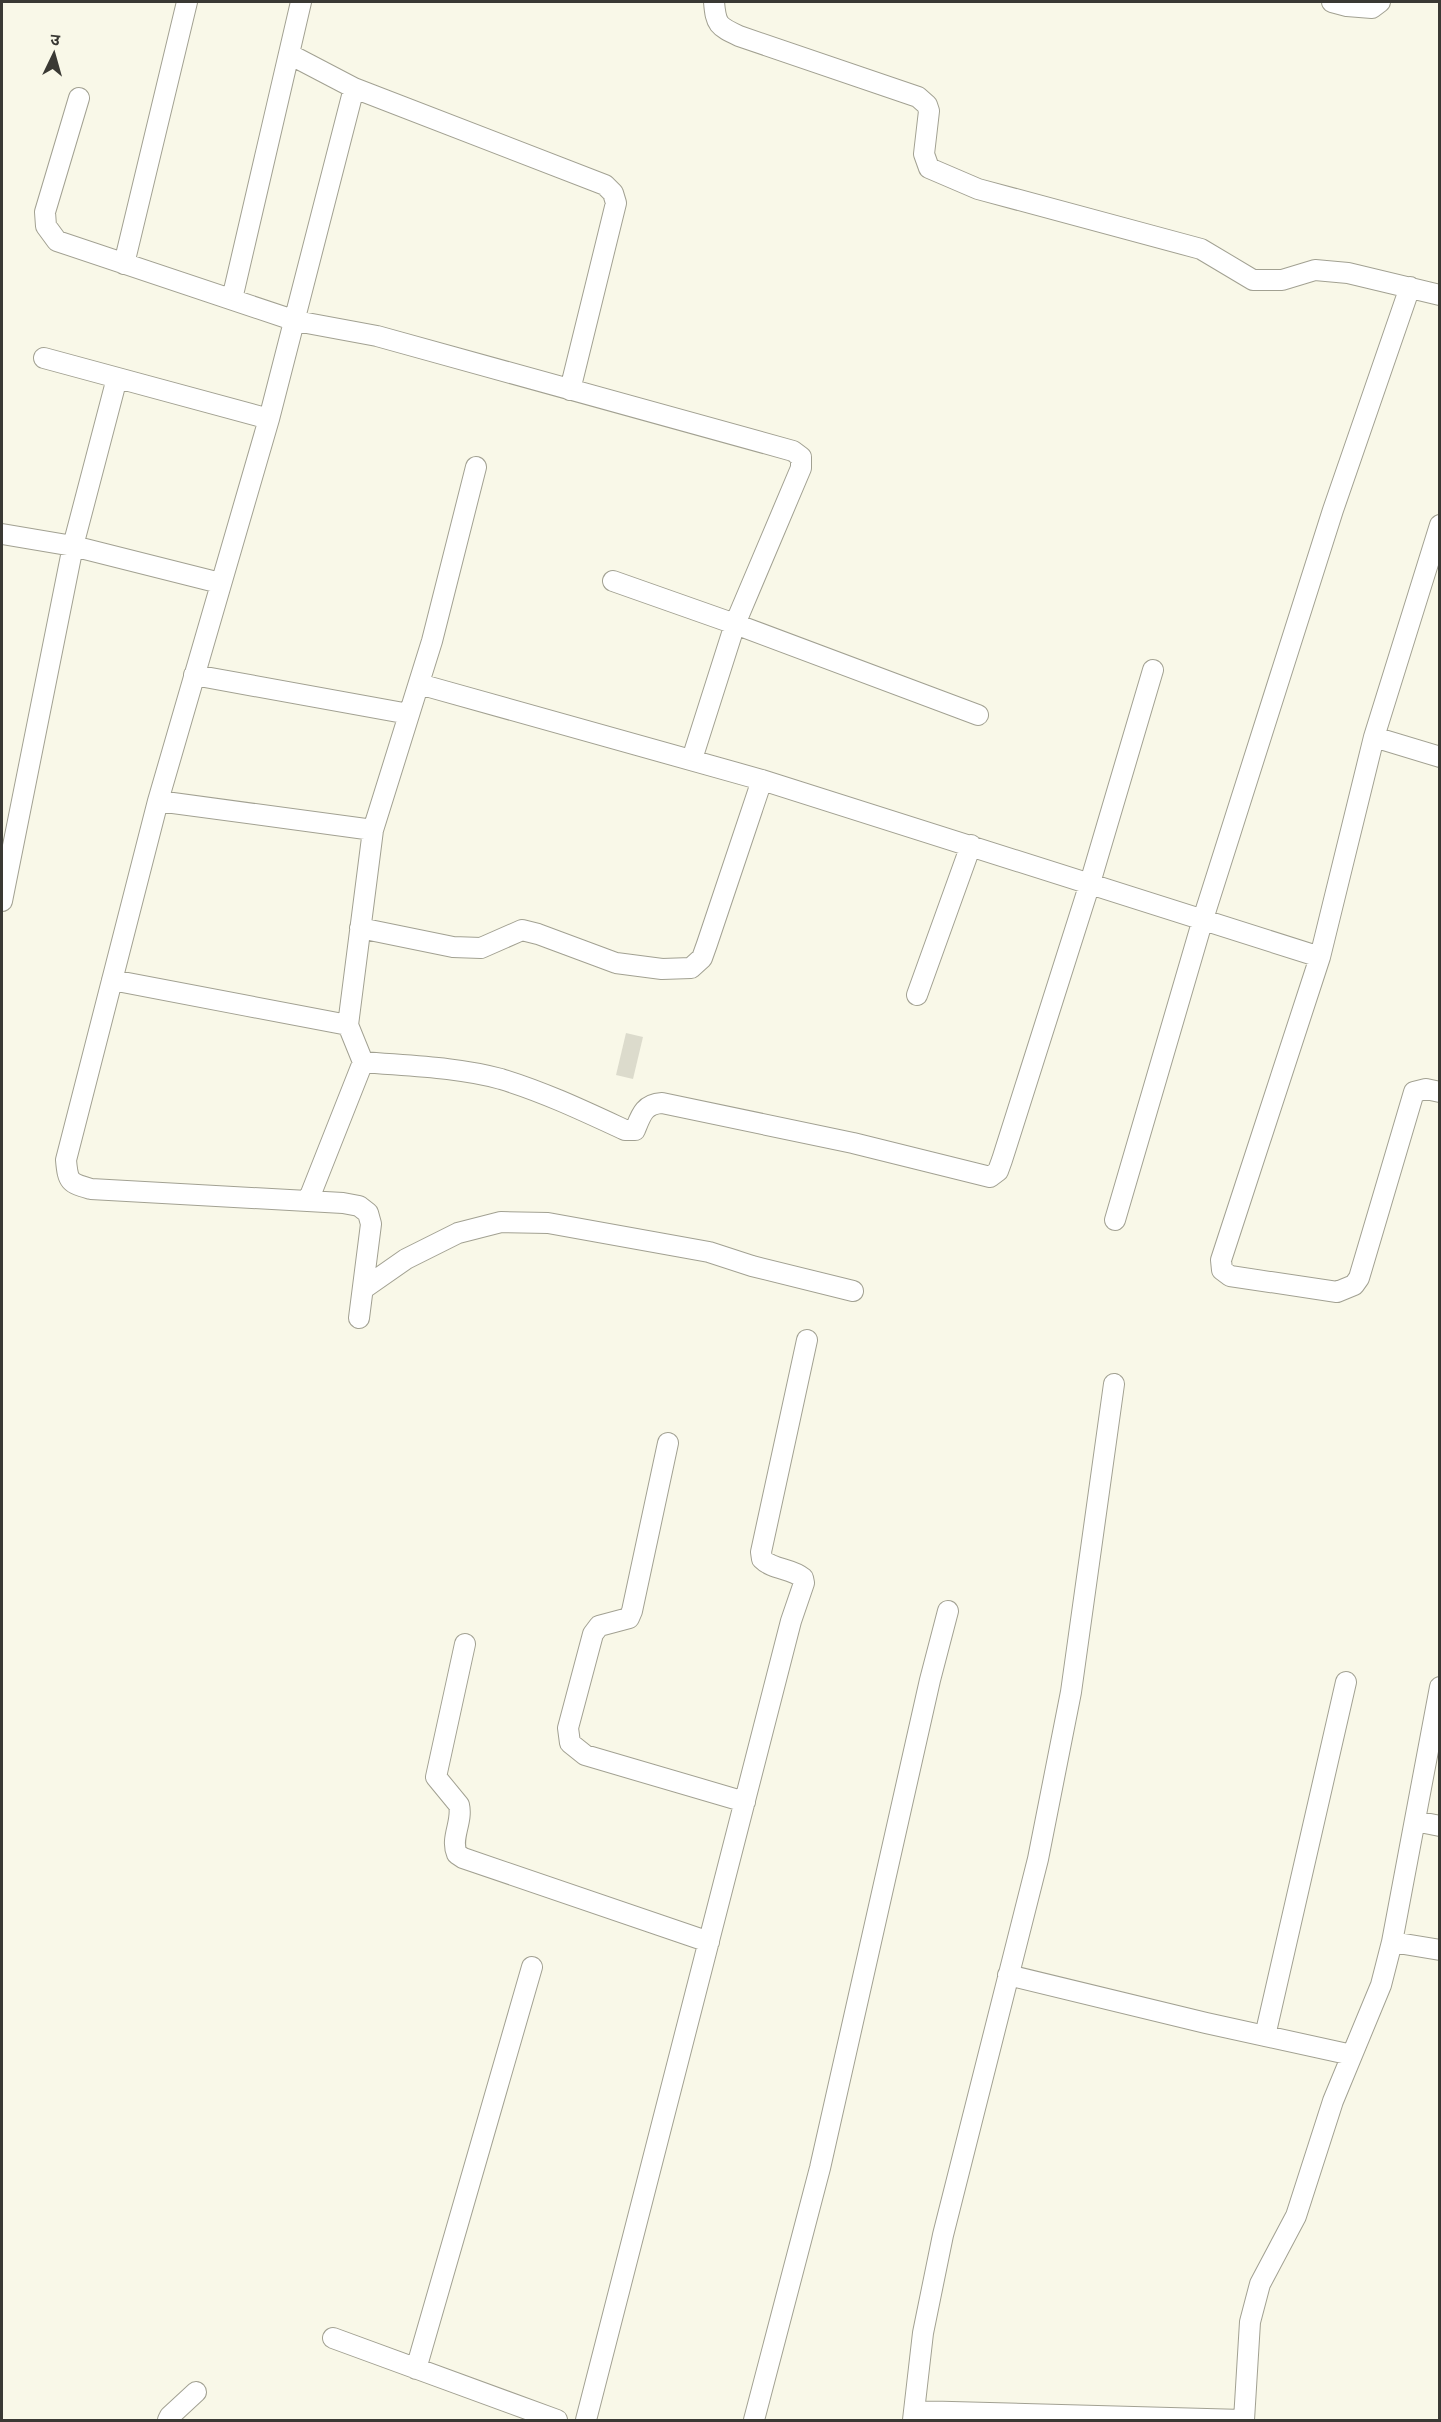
<svg xmlns="http://www.w3.org/2000/svg" width="1441" height="2422" font-family="'Alegreya Sans','Noto Sans Devanagari',sans-serif">
	<style>
		.building { fill: #dcdbcc }
		.lines { fill: none; stroke-linecap: round; stroke-linejoin: round }
		.street-casing { stroke: #a2a192; stroke-width: 22 }
		.street { stroke: #fff; stroke-width: 20 }
	</style>
	<rect width="100%" height="100%" fill="#f9f8e8"/>
	<!-- building -->
	<path class="building" d="M626,1033L643,1037L633,1079L616,1075Z"/>
	<g class="lines">
		<!-- street casing -->
		<g class="street-casing">
			<path id="street" d="M714,2C716,25 718,26 739,36L918,97L927,105L929,111L924,154L929,168L978,189L1201,249L1253,280H1282L1315,270L1348,273L1440,295
				M1332,2L1347,6L1372,8L1380,2
				M289,54L354,88L605,185L613,193L616,203L570,390
				M354,88L269,419L158,801L66,1160C68,1183 70,1183 91,1189L343,1203L359,1206L368,1213L371,1224L359,1318
				M79,98L45,212L46,226L57,241L296,321L377,336L793,451L801,457V468L735,624L978,715
				M124,264L187,2
				M232,299L301,2
				M44,358L269,419
				M1440,525L1374,737L1320,957L1221,1260L1222,1270L1230,1276L1337,1292L1354,1285L1359,1278L1414,1092L1426,1089L1440,1092
				M2,534L73,546L220,583
				M613,581L735,624L692,759
				M194,675L409,714
				M419,684L762,780L1320,957
				M1374,737L1440,757
				M158,801L373,830
				M2,901L73,546L117,378
				M360,928L453,947L481,948L522,930L538,934L616,963L662,969L691,968L702,958L707,944L762,780
				M112,980L348,1025
				M917,995L971,845
				M363,1062C409,1066 457,1067 501,1079C544,1092 584,1111 625,1130H635C641,1115 644,1104 662,1103L853,1143L990,1177L998,1171L1002,1160L1090,883L1153,670
				M308,1201L363,1062L348,1025L373,830L432,641L476,467
				M1115,1220L1203,919L1333,510L1410,287
				M363,1289L406,1259L458,1233L501,1222L548,1223L709,1252L752,1266L853,1291
				M668,1443L632,1611L629,1618L599,1626L593,1634L568,1728L570,1743L585,1755L745,1802
				M465,1644L436,1777L459,1805C463,1822 450,1838 457,1854L463,1858L709,1942
				M1415,1821L1440,1826
				M1392,1942L1440,1950
				M1008,1975L1206,2023L1352,2055
				M1265,2036L1346,1682
				M333,2338L557,2420
				M416,2369L532,1967
				M914,2411L1243,2420
				M168,2420L170,2416L196,2392
				M586,2420L791,1621L804,1583L803,1578C791,1568 773,1570 762,1559L761,1552L807,1340
				M754,2420L820,2168L930,1680L948,1611
				M913,2420L923,2333L943,2235L1038,1859L1071,1692L1114,1384
				M1244,2420L1250,2322L1260,2284L1296,2216L1333,2101L1381,1985L1392,1942L1440,1687"/>
		</g>
		<!-- street -->
		<use href="#street" class="street"/>
	</g>
	<!-- border -->
	<rect width="1441" height="2422" fill="none" stroke="#3a3934" stroke-width="6"/>
	<!-- north arrow -->
	<g transform="translate(54 54) rotate(5)" stroke="#f9f8e8" stroke-width="4.5" paint-order="stroke">
	<path d="M0-4.5L10 22L0 15L-10 22Z" fill="#3a3934"/>
	<text y="-9" font-size="16" font-weight="bold" text-anchor="middle" fill="#3a3934">उ</text>
	</g>
</svg>
